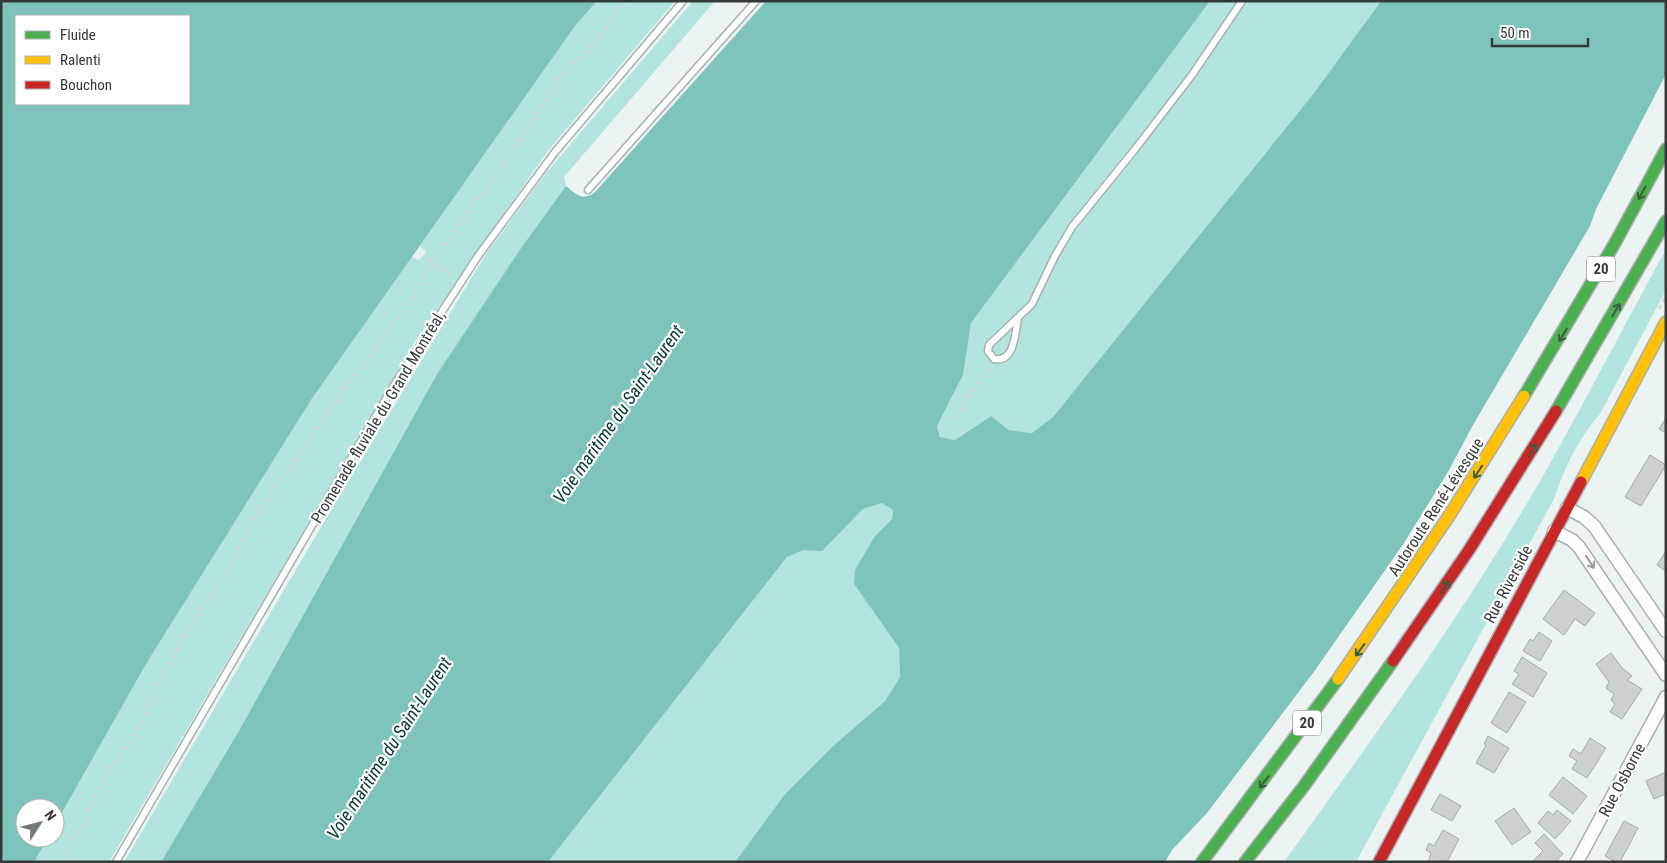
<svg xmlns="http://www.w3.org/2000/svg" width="1667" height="863" font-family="'Roboto Condensed',sans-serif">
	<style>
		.green { fill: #b2e5dd }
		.water { fill: #7ec4bb; fill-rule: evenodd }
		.building { fill: #cbd2d0; stroke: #a5abaa }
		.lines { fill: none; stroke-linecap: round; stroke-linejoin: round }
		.lane-casing { stroke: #aab0af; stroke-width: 9 }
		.street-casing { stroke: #aab0af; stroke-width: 15 }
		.fast-casing { stroke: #aab0af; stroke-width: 14 }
		.slow-casing { stroke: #aab0af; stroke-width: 14 }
		.jam-casing { stroke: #aab0af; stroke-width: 14 }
		.path { stroke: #d4d7d7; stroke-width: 2.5; stroke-dasharray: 4 4; stroke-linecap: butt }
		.lane { stroke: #fcfdfd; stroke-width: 6 }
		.street { stroke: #fcfdfd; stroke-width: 12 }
		.fast { stroke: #4caf50; stroke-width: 11 }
		.slow { stroke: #ffc107; stroke-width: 11 }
		.jam { stroke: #c62828; stroke-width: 11 }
		.oneway { stroke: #3b5d40 }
		.oneway2 { stroke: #989c9b }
		.labels { text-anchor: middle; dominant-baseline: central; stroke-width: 4.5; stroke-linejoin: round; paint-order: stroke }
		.shield { fill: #fff; stroke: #717574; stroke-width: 1 }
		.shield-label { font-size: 15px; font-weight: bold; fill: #343a39 }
		.street-label { font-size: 16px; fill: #343a39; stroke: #fff }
		.water-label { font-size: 18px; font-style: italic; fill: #063630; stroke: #fff }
	</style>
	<rect width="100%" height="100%" fill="#ebf4f2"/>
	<!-- green -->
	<path class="green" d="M597,1H675L547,152L416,340L109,862H34L48,838H55V825L146,664L311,400L412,257L419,260L426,252L420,246L575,26Z
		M693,1H715L564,177L566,186L521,248L437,374L240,729L161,862H124L331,510L486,254L546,173Z
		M1210,1H1381L1314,93L1053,417L1032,433L1009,430L991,416L955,440L940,437L937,426L963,375L971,323Z
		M1666,249V290L1600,414C1580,436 1564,468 1555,497L1356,862H1284C1376,734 1469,606 1547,469C1588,396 1626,322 1666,249Z
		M882,503L893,510L892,519L875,536L854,584L899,648L900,677L885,701L832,747L785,794L735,862H548L787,557L802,550H822L863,509Z"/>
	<!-- water -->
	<path class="water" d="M1,1H597L575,26L311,400L146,664L55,825V808H25V838H48L34,862H1ZM16,16H189V104H16Z
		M766,1H1210L971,323L963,375L937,426L940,437L955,440L991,416L1009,430L1032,433L1053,417L1314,93L1381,1H1666V74L1596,209L1590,226L1473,425L1448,472L1404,543L1313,673L1207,813L1172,850L1165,862H735L785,794L832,747L885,701L900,677L899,648L854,584L855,570L875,536L892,519L893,510L882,503L863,509L822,551L803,550L787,557L548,862H161L240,729L437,374L521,248L566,186C576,194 583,202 595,192Z"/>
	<!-- building -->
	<path class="building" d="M1666,418V433L1659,429Z
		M1650,455L1666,465L1641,506L1625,497Z
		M1666,551V571L1657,565Z
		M1564,590L1595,613L1585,626L1575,619L1564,635L1543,619Z
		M1539,632L1552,641L1540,661L1523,651L1530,639L1533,641Z
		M1611,653L1622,668L1632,676L1627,680L1642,689L1622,719L1610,712L1615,704L1611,700L1614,694L1606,688L1609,682L1596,664Z
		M1522,657L1547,673L1533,697L1512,684L1519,674L1514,671Z
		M1509,692L1526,702L1507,733L1491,723Z
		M1488,736L1509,748L1494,773L1476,763L1486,745L1484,744Z
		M1590,738L1606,748L1587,778L1572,769L1577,761L1569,756L1573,749L1581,754Z
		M1666,772V794L1654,799L1646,781Z
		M1563,777L1587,796L1573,814L1549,795Z
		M1440,794L1461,806L1452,821L1431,810Z
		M1514,808L1531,832L1512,845L1495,821Z
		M1557,810L1571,821L1555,839L1538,823L1548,811L1553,815Z
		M1624,821L1638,828L1620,862H1616L1605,856Z
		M1443,830L1459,839L1447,862H1428L1431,853L1426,850L1429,843L1434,846Z
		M1544,834L1563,854L1555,862H1532L1543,851L1535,843Z"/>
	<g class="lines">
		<!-- lane casing -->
		<g class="lane-casing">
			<path id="lane" d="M588,190L756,1
				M1018,318C1015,333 1015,363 994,359L988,351L989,345L1032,304L1055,256L1072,227L1136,148L1192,75L1242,1
				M116,862L391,390L478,256L555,152L683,1"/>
		</g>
		<!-- street casing -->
		<g class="street-casing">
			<path id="street" d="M1567,508L1584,517L1594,526L1666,631
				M1554,531L1572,540L1579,547L1666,675
				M1577,862L1666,697"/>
		</g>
		<!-- fast casing -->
		<g class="fast-casing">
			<path id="fast" d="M1524,396L1615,243L1666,149
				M1556,411L1666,221
				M1202,862L1338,679
				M1245,862L1304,786L1393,661"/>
		</g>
		<!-- slow casing -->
		<g class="slow-casing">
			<path id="slow" d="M1581,482L1666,322
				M1338,679L1449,516L1524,396"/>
		</g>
		<!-- jam casing -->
		<g class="jam-casing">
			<path id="jam" d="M1393,661L1469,550L1556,411
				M1379,862L1581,482"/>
		</g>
		<!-- path -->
		<path class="path" d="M423,255L455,277
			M1659,309L1666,296
			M955,418L989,367
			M64,862L72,842L88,817L89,809L105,775L136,733L144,718L152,692L207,598L232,565L238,548L256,515L327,414C338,402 344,388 353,376C378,344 406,313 423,276L519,141L567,65L582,57L595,43L625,1"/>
		<!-- lane -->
		<use href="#lane" class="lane"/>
		<!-- street -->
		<use href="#street" class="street"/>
		<!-- fast -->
		<use href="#fast" class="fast"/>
		<!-- slow -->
		<use href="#slow" class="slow"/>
		<!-- jam -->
		<use href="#jam" class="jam"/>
	</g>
	<!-- one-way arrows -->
	<defs><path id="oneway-shaft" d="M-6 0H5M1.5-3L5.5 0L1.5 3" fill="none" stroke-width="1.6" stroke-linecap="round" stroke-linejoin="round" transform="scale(1.25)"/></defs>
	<g class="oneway">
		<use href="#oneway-shaft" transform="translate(1642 193) rotate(118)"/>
		<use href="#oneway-shaft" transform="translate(1616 310) rotate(-60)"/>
		<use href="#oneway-shaft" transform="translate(1563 335) rotate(121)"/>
		<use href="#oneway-shaft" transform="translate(1533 450) rotate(-58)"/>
		<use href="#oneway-shaft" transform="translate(1478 472) rotate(123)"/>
		<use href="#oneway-shaft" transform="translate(1445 587) rotate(-57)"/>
		<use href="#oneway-shaft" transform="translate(1360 650) rotate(126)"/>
		<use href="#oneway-shaft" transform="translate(1264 782) rotate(128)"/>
	</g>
	<use class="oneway2" href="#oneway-shaft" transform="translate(1590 562) rotate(56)"/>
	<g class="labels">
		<!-- shield labels -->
		<g class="shield">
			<rect x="1587" y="256.5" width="28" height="25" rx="4"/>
			<rect x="1293" y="710.5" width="28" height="25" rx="4"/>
		</g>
		<g class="shield-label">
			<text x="1601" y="269">20</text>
			<text x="1307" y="723">20</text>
		</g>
		<!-- street labels -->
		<g class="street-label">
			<text transform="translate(378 417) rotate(-59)">Promenade fluviale du Grand Montréal,</text>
			<text transform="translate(1436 507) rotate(-57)">Autoroute René-Lévesque</text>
			<text transform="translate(1508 584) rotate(-62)">Rue Riverside</text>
			<text transform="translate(1622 780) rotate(-62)">Rue Osborne</text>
		</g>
		<!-- water labels -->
		<g class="water-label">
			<text transform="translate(618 414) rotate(-55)">Voie maritime du Saint-Laurent</text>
			<text transform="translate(389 748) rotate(-57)">Voie maritime du Saint-Laurent</text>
		</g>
	</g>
	<!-- border -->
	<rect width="1667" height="863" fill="none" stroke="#343a39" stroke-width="5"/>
	<!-- legend -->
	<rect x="15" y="15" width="175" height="90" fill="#ffffff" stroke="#aeb0b0"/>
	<rect x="25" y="31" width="25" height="8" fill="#4caf50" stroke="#aeb0b0"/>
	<text x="60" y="40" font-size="15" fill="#343a39">Fluide</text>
	<rect x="25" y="56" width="25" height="8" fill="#ffc107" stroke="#aeb0b0"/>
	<text x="60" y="65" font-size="15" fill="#343a39">Ralenti</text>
	<rect x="25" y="81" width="25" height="8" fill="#c62828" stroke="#aeb0b0"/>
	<text x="60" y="90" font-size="15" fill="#343a39">Bouchon</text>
	<!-- north arrow -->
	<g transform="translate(40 823) rotate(54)"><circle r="24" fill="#ffffff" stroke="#aeb0b0"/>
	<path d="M0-4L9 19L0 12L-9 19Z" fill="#747b7a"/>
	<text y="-8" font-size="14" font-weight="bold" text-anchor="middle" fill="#343a39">N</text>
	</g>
	<!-- scale -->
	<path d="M1492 38v8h96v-8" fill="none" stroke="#343a39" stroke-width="2.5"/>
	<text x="1500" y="38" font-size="15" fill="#343a39" stroke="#ffffff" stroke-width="4" paint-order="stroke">50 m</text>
</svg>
